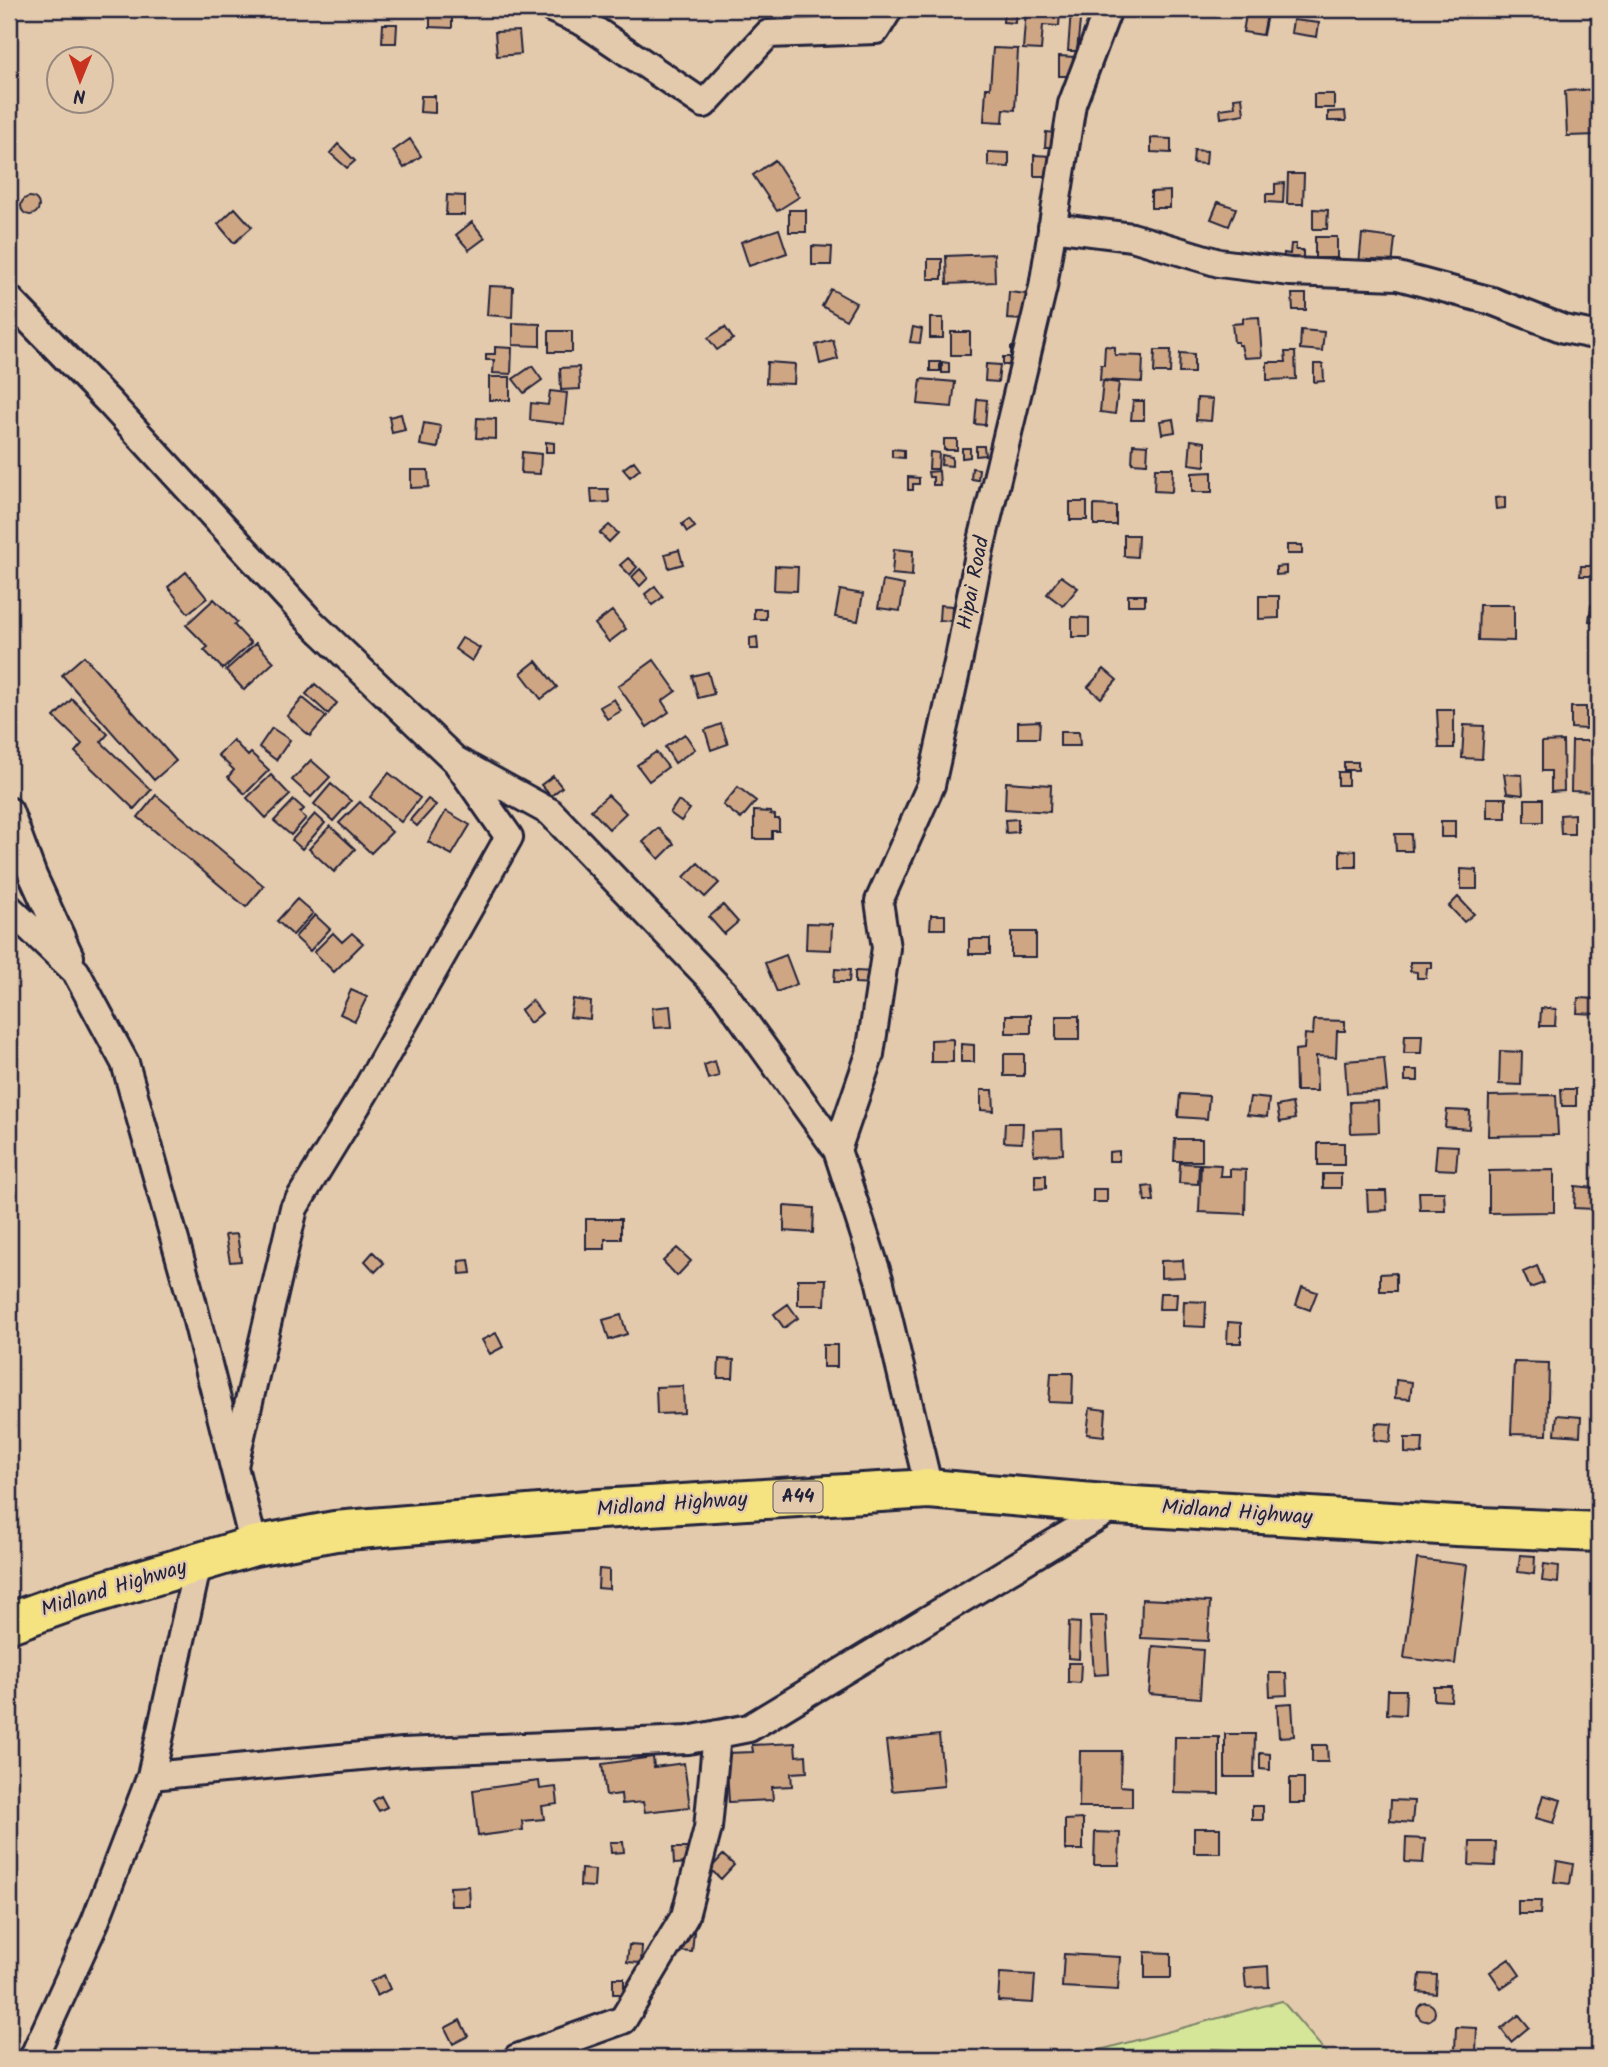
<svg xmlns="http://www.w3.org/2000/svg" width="1608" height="2067" font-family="Kalam,sans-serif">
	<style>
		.green { fill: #d5e699; stroke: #7c846a; stroke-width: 2 }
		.building { fill: #cfa684; stroke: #22223b; stroke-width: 2 }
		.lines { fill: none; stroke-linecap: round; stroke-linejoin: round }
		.street-casing { stroke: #22223b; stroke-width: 32 }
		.primary-casing { stroke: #22223b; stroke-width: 44 }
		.street { stroke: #e4caac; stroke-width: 26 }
		.primary { stroke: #f5e382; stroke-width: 38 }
		.labels { text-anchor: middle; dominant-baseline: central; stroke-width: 5; stroke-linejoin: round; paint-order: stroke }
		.shield { fill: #e4caac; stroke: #5c545d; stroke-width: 2 }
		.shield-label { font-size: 19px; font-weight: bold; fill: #22223b }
		.street-label { font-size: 21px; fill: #22223b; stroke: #e4caac }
	</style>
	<rect width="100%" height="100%" fill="#e4caac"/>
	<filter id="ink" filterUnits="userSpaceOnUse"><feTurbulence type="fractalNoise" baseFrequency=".0143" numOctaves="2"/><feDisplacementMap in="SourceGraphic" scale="14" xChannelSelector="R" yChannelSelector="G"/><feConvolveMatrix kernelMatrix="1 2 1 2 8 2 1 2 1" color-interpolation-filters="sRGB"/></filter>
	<g filter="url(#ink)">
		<!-- green -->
		<path class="green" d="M1282,2001L1331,2058H1070Z"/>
		<!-- building -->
		<path class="building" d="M430,9H452V28L430,27Z
			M1004,9H1016L1015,23L1003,22Z
			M1026,9L1060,12L1059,26L1043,25L1041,50L1023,49Z
			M1247,9H1268L1263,35L1243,32Z
			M1295,9H1319V17H1295Z
			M1350,9H1375V12H1350Z
			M1071,10L1081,11L1077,51H1068Z
			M1293,20L1319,23L1317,37L1291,33Z
			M383,24H397L396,43H382Z
			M519,31L521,54L497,56L495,32Z
			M993,48L1018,49L1015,110L1004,109L1003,122L984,121L986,88H990Z
			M1059,56L1075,57L1074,76H1059Z
			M1599,89V135L1567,136L1565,91Z
			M1314,94H1334V108H1314Z
			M421,96H435V113L420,112Z
			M1242,97L1244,114L1221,118L1220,109L1235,107L1234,98Z
			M1345,111L1346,121H1328V112Z
			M1046,132L1055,133L1054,147H1045Z
			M1151,138L1171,139V153L1151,152Z
			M410,139L421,156L404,168L393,151Z
			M338,144L355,161L347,168L330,153Z
			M1194,150L1207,151L1206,164L1193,163Z
			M988,152L1009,153V167L988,166Z
			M1034,155L1052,156L1051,176H1034Z
			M775,160L799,197L777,211L753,175Z
			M1288,174H1304L1303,204H1287Z
			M1284,183L1283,203L1266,202V194H1275V184Z
			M1170,191V208H1151V192Z
			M447,195L465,196V215H446Z
			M21 206a9 9 0 1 1 18 0a9 9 0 1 1-18 0Z
			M1218,202L1236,208L1229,226L1211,219Z
			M235,208L252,227L234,243L218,224Z
			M1313,209L1328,210L1327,229H1313Z
			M789,210H806V232H789Z
			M472,222L485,238L469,250L456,235Z
			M779,229L787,253L749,266L741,242Z
			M1362,234L1395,238L1392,267L1359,264Z
			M1315,237H1337V258H1315Z
			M1291,244H1296V250H1303V263H1283L1284,253L1290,254Z
			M812,246L832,247L831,265H812Z
			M994,254L995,282L947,284L946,256Z
			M928,259H942V279H928Z
			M489,286L513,287L512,317L487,315Z
			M831,289L856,303L846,320L822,306Z
			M1009,292L1026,294L1024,320L1007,319Z
			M1292,294H1306V310H1293Z
			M1259,317L1262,357L1244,358L1241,345H1238V342H1234L1232,324L1243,323V318Z
			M930,318H943V338H930Z
			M513,323L540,324V346L513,345Z
			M725,327L733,339L717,350L708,338Z
			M913,327L922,329L920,343L910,342Z
			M1301,330L1324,332L1322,351L1300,349Z
			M549,331H572V352H549Z
			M951,332H970V355H951Z
			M833,340L838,359L820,364L816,345Z
			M1105,346L1115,347V355L1143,356L1142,382L1100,380L1101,365H1104Z
			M495,347L512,348L511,374L493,373L494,360H486V354H495Z
			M1011,347H1017V365H1003V357H1011Z
			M1155,350H1171L1170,373H1154Z
			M1285,352H1295L1296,379L1267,380V362H1286Z
			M1180,353L1194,354V373H1179Z
			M767,362L795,364L794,384L766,383Z
			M930,362H940V371H930Z
			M942,362L949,363V373H942Z
			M986,364L1000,365L998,382L985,381Z
			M1314,364H1323L1324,381L1314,382Z
			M532,366L542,380L524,393L513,379Z
			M579,367L580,389L561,390L560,368Z
			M489,377H510V400H489Z
			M921,379L955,382L952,407L918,404Z
			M1103,381L1119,383L1115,414L1100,412Z
			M550,391L567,393L564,424L530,420L531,403L548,405Z
			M1197,398L1213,399L1211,421L1196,420Z
			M977,399L987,400L985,425L975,424Z
			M1133,401H1144V420H1131Z
			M401,414L405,430L392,433L389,417Z
			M477,418L496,419V439L476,438Z
			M1173,419L1175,432L1162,434L1160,421Z
			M424,423L441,426L438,448L420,445Z
			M944,439H957V450H944Z
			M1191,440L1205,442V466L1189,464Z
			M546,442L554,443V452H546Z
			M1133,444L1148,445L1147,464L1132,463Z
			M976,446H984L985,455L976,456Z
			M962,448H970V457L962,458Z
			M892,449L904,450V458L892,457Z
			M522,452L541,454L540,474L521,473Z
			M930,452L939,453L938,469H929Z
			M942,455L952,457V466L941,465Z
			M634,461L640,469L630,477L623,469Z
			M972,468L979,469L978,480L971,479Z
			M1155,468H1173L1172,492L1154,491Z
			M411,470H428L429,487L411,488Z
			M939,471L940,485H933V477H929L928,472Z
			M1212,472V492H1192V473Z
			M908,477L919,478V484H913V490H908Z
			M591,489H608L609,502L592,503Z
			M1505,497V508L1496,509L1495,498Z
			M1070,502H1087V520H1070Z
			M1094,505L1116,506V525H1094Z
			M689,519L695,527L687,532L682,524Z
			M609,525L618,533L609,542L600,533Z
			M1124,535H1138L1137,557L1124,556Z
			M1287,545H1302V554H1287Z
			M894,549L913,551L912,576L892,574Z
			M679,550L683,564L669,568L665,554Z
			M1592,556L1597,557L1596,576H1580L1581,566H1591Z
			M628,558L637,567L630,575L620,565Z
			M775,566L798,567L797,591L774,590Z
			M1286,566V574L1276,575V567Z
			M640,569L648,578L640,586L632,577Z
			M186,572L207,598L188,613L168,587Z
			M1061,576L1078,588L1063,606L1047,594Z
			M883,581L904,585L900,611L878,608Z
			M655,586L663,597L652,605L645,594Z
			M840,590L863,594L858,621L835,617Z
			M1128,595H1145V605H1128Z
			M1259,596H1279V618L1259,619Z
			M214,599L237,622L234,625L251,643L223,669L204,650L208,647L186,625Z
			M940,605L952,606L951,621L939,620Z
			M1479,605H1514V641L1478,640Z
			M1591,605H1599V622L1589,621Z
			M754,609H766V619H754Z
			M612,611L626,629L609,642L595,624Z
			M1072,617L1089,618V637H1072Z
			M757,637L758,649H750V638Z
			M462,638L480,648L472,661L455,649Z
			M256,643L274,662L244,690L226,670Z
			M84,656L176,761L154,780L62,675Z
			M654,660L676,691L662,701L669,712L647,727L618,686Z
			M536,661L557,687L541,699L521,673Z
			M1104,669L1117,680L1101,698L1088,687Z
			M708,672L714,694L698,698L692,676Z
			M315,684L337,703L328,714L306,694Z
			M303,698L326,717L310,736L287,716Z
			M72,699L108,734L101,742L151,790L134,809L75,752L82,744L54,717Z
			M614,699L621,711L607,719L600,707Z
			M1571,707H1586V729L1571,728Z
			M1437,710H1454V748H1439Z
			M1040,721L1039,738H1018V722Z
			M721,724L728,744L711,750L705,730Z
			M1464,725L1484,726L1482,759L1462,758Z
			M272,728L290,740L276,760L259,747Z
			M1060,732H1079L1080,746H1060Z
			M685,734L695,749L675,763L665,747Z
			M233,740L248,756L251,753L269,770L245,794L228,777L234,770L218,755Z
			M1563,741L1564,791L1551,792V771H1542V742Z
			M1572,741H1599V792L1571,791Z
			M656,752L668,767L649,781L637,765Z
			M311,760L330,777L311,797L292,780Z
			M1344,762H1358V770H1344Z
			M1338,772H1348V785H1338Z
			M389,773L420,798L401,822L370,797Z
			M1504,774L1522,775L1523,795L1507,793Z
			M271,775L290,795L266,818L247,798Z
			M553,776L562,787L551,796L541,785Z
			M1006,782L1051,785L1050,812L1005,809Z
			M331,784L351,801L333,821L314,804Z
			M738,787L756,801L741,819L723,805Z
			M156,795L264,886L246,907L138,817Z
			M608,795L626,813L609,829L591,810Z
			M1487,798H1506V818H1487Z
			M428,799L436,805L417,826L410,820Z
			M1525,799H1543V822H1525Z
			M294,800L304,809L300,813L306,818L291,835L274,821Z
			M678,801L690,809L681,821L670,813Z
			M360,802L392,832L371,853L339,823Z
			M446,811L470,825L452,855L428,842Z
			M754,811L770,812V814L775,815V819H779V831H772V839H754Z
			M315,814L325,823L302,849L292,840Z
			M1574,814V834H1561L1560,815Z
			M1018,819V832L1006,833L1005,820Z
			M1441,821H1455V837H1441Z
			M330,826L355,849L334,872L309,849Z
			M658,828L674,844L659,859L643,842Z
			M1395,834H1411L1412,851H1396Z
			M1340,850L1356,851V867H1340Z
			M698,863L719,883L705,897L684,877Z
			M1461,869L1477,870V889H1461Z
			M1458,897L1474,914L1464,922L1449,906Z
			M297,899L313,913L293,935L277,921Z
			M723,905L738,922L724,934L709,917Z
			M315,915L330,929L310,951L295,937Z
			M931,915H945V929H930Z
			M807,923L832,924L831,950L806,949Z
			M1011,932H1036V957H1011Z
			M333,933L342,942L352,933L363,943L334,972L314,952Z
			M969,939H990V954H969Z
			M786,955L797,984L777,992L765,963Z
			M1410,962H1432V968H1427L1426,978H1417V972L1410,971Z
			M835,969L850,970L849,982H834Z
			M855,971L875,972V984L855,983Z
			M351,990L367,997L355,1021L340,1014Z
			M1578,998L1598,999V1014L1577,1013Z
			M573,999L591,1002L590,1019L570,1017Z
			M532,1000L542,1013L530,1023L521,1010Z
			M670,1006L672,1027L654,1028L652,1008Z
			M1541,1008L1556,1009L1555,1026H1540Z
			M1006,1015H1031V1033H1006Z
			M1056,1016H1079V1040H1056Z
			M1314,1020L1345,1021V1031H1337L1336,1057L1316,1056L1317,1091H1296L1295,1050L1304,1049L1305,1034L1313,1035Z
			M1405,1035H1422L1421,1053H1404Z
			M953,1039V1062H931V1040Z
			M961,1044L974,1045V1062H961Z
			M1500,1051L1522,1052L1521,1085L1499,1084Z
			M1004,1054H1024V1076H1004Z
			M1384,1058L1387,1091L1347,1093L1345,1061Z
			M715,1061L719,1076L708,1079L704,1065Z
			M1405,1070H1418V1081H1405Z
			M1561,1089H1576V1106H1562Z
			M981,1090H993L994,1111L981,1110Z
			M1180,1094L1209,1096L1207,1119L1178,1117Z
			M1556,1095L1558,1135L1488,1136L1489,1096Z
			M1250,1097L1269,1099L1267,1117L1247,1115Z
			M1378,1101L1379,1132L1351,1133L1350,1102Z
			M1292,1103L1295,1119L1280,1122L1277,1106Z
			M1447,1110L1470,1111L1469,1129L1445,1127Z
			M1005,1123H1023L1022,1143L1004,1142Z
			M1062,1129L1063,1154L1034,1155L1033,1130Z
			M1175,1139H1202V1161H1174Z
			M1318,1143H1344V1165H1318Z
			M1437,1145L1458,1146L1456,1170L1435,1169Z
			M1119,1151V1161H1109V1152Z
			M1180,1163L1199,1164L1198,1184L1179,1183Z
			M1201,1164L1221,1165L1220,1176H1230V1169L1246,1170L1245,1214L1199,1212Z
			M1554,1170V1212L1489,1213V1171Z
			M1323,1174H1341V1188H1323Z
			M1035,1175H1046V1188L1035,1189Z
			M1152,1186L1154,1201H1145L1143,1187Z
			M1575,1186L1595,1188L1594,1209L1574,1208Z
			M1093,1189H1107V1202H1093Z
			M1367,1191H1386L1387,1210L1368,1211Z
			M1419,1192H1444L1445,1210H1420Z
			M784,1206L814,1208L813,1233L784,1231Z
			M586,1219H621V1239H605V1249H586Z
			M237,1234L241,1261L230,1262L225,1235Z
			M677,1248L691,1261L677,1276L663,1261Z
			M373,1252L384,1263L375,1272L365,1261Z
			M469,1260L471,1273L460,1274L459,1261Z
			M1183,1260L1184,1277L1161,1278V1261Z
			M1537,1266L1544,1283L1530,1288L1523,1272Z
			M1396,1273V1291H1380V1274Z
			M798,1279H826L825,1305H798Z
			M1302,1287L1317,1292L1310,1310L1296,1305Z
			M1160,1293H1177L1176,1309H1159Z
			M1184,1301L1206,1302L1205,1327L1183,1326Z
			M788,1304L798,1318L784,1328L774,1314Z
			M621,1315L627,1334L609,1340L603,1320Z
			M1228,1322L1241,1323V1343H1227Z
			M496,1333L503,1347L490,1354L482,1340Z
			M823,1345H837V1367H823Z
			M719,1359L734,1360L733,1378H718Z
			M1514,1362L1549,1363L1547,1435L1511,1434Z
			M1051,1373H1073L1072,1403L1049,1402Z
			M1396,1380L1412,1382L1410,1399L1395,1398Z
			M683,1386L684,1413L657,1414L656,1387Z
			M1090,1408L1106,1410L1104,1436L1087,1434Z
			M1557,1415L1581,1417L1580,1436L1555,1434Z
			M1376,1423L1392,1424L1390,1442L1374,1440Z
			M1405,1438H1423L1422,1454L1405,1453Z
			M1520,1555L1535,1556L1534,1574L1518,1572Z
			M1417,1559L1467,1565L1455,1664L1404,1658Z
			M1544,1564L1559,1566L1558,1583L1542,1581Z
			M599,1569L609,1570V1589L598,1588Z
			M1142,1599L1210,1602L1208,1641L1141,1638Z
			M1090,1616H1106L1109,1674L1094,1675Z
			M1069,1622L1080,1623L1079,1659L1068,1658Z
			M1153,1646L1203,1650L1200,1698L1149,1694Z
			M1068,1663H1081L1080,1683L1068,1682Z
			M1269,1673H1286L1287,1695L1270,1696Z
			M1434,1687H1452L1451,1701L1434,1700Z
			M1388,1690H1406L1405,1715L1387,1714Z
			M1292,1703L1294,1736L1279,1737L1277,1704Z
			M1225,1734H1255L1254,1777H1225Z
			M939,1735L944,1786L892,1791L886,1741Z
			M1175,1737H1219V1794L1174,1793Z
			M795,1743L796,1756L806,1755L807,1772L791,1773L792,1786L772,1787L773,1800L729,1802L726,1753L753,1752L752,1745Z
			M1312,1745H1327L1328,1762H1312Z
			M1080,1751H1121L1120,1786L1132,1787V1807H1079Z
			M1260,1753L1270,1754V1770L1260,1769Z
			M653,1757L654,1767L684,1763L690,1807L645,1812L643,1802L622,1804L621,1794L606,1796L602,1764Z
			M1290,1778H1304V1803H1290Z
			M539,1781L540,1789L556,1787L558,1804L542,1806L544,1819L522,1821L523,1830L478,1836L473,1790Z
			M1543,1795L1561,1800L1554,1823L1536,1818Z
			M381,1796L387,1807L379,1811L373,1801Z
			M1391,1800L1414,1801L1412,1823L1390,1821Z
			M1252,1806H1263V1820H1252Z
			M1083,1819V1850H1065V1820Z
			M1194,1828H1220V1853H1194Z
			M1095,1832L1120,1833L1119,1865H1094Z
			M1406,1838L1425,1839L1423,1863L1405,1862Z
			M610,1842H623L624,1852L611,1853Z
			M1470,1842H1496L1495,1866L1469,1865Z
			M673,1848H689L690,1863L674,1864Z
			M723,1855L734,1865L721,1879L710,1869Z
			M1557,1861L1573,1864L1570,1884L1554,1882Z
			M581,1869L595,1870L594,1887L580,1886Z
			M469,1886L470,1906H451L450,1887Z
			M1518,1901H1541L1540,1914H1518Z
			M679,1931L694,1932L692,1952L678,1951Z
			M629,1945L642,1946L641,1963L627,1962Z
			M1145,1952L1171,1953V1978H1145Z
			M1064,1954L1120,1957L1118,1990L1062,1987Z
			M1509,1959L1520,1975L1501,1988L1490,1972Z
			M1268,1966L1269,1987L1246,1988L1244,1968Z
			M1000,1973L1035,1975L1033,2003L998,2001Z
			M1420,1974L1437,1975L1436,1994L1418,1992Z
			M384,1975L390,1989L377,1996L370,1982Z
			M613,1978H624V1994H613Z
			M1417 2012a9 9 0 1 1 18 0a9 9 0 1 1-18 0Z
			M1519,2015L1529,2027L1511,2042L1501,2029Z
			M460,2020L468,2036L453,2044L445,2028Z
			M1456,2027L1477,2028L1476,2052L1455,2051Z
			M1212,2049L1240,2050V2058H1212Z"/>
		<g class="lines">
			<!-- street casing -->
			<g class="street-casing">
				<path id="street" d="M553,9L583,22L704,104L768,34L876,30L889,9
					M1052,227L1132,237L1219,263L1290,272L1398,276L1492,301L1564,329L1599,336
					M9,299L109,402L310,621L455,760L550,812L724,993L837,1150L879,1279L929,1489
					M9,811L33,876L70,957
					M9,908L76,972L125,1063L192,1301L254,1546
					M837,1150L870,1054L886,948L879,901L931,785L959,658L980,549L1043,287L1072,104L1108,9
					M234,1466L294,1208L365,1092L509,837L458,764
					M198,1563L151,1776L403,1752L688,1740L749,1728L1117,1505
					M33,2058L95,1922L151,1776
					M517,2058L623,2020L685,1916L708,1828L717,1734"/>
			</g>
			<!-- primary casing -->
			<g class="primary-casing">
				<path id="primary" d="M9,1623L76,1599L254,1546L335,1531L600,1509L929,1489L1117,1505L1456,1526L1599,1532"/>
			</g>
			<!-- street -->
			<use href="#street" class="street"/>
			<!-- primary -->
			<use href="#primary" class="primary"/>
		</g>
	</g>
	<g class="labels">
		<!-- shield labels -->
		<rect class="shield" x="773.5" y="1481.5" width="49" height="31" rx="5"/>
		<g class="shield-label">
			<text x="798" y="1497">A44</text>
		</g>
		<!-- street labels -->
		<g class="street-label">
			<text transform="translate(974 583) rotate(-79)">Hipai Road</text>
			<text transform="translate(672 1505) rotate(-4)">Midland Highway</text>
			<text transform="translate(1237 1513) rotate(4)">Midland Highway</text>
			<text transform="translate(114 1589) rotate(-17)">Midland Highway</text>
		</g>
	</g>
	<!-- margin -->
	<rect width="1608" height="2067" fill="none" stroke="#e4caac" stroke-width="35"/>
	<rect x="18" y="18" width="1573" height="2032" fill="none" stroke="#22223b" stroke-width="2.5" filter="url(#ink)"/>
	<!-- north arrow -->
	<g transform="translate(80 80) rotate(181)"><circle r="33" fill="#e4caac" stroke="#96877f" stroke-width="2"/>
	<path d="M0-5L12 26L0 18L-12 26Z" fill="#c8321e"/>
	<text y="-10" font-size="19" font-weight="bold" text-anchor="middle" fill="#22223b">N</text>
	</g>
</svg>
